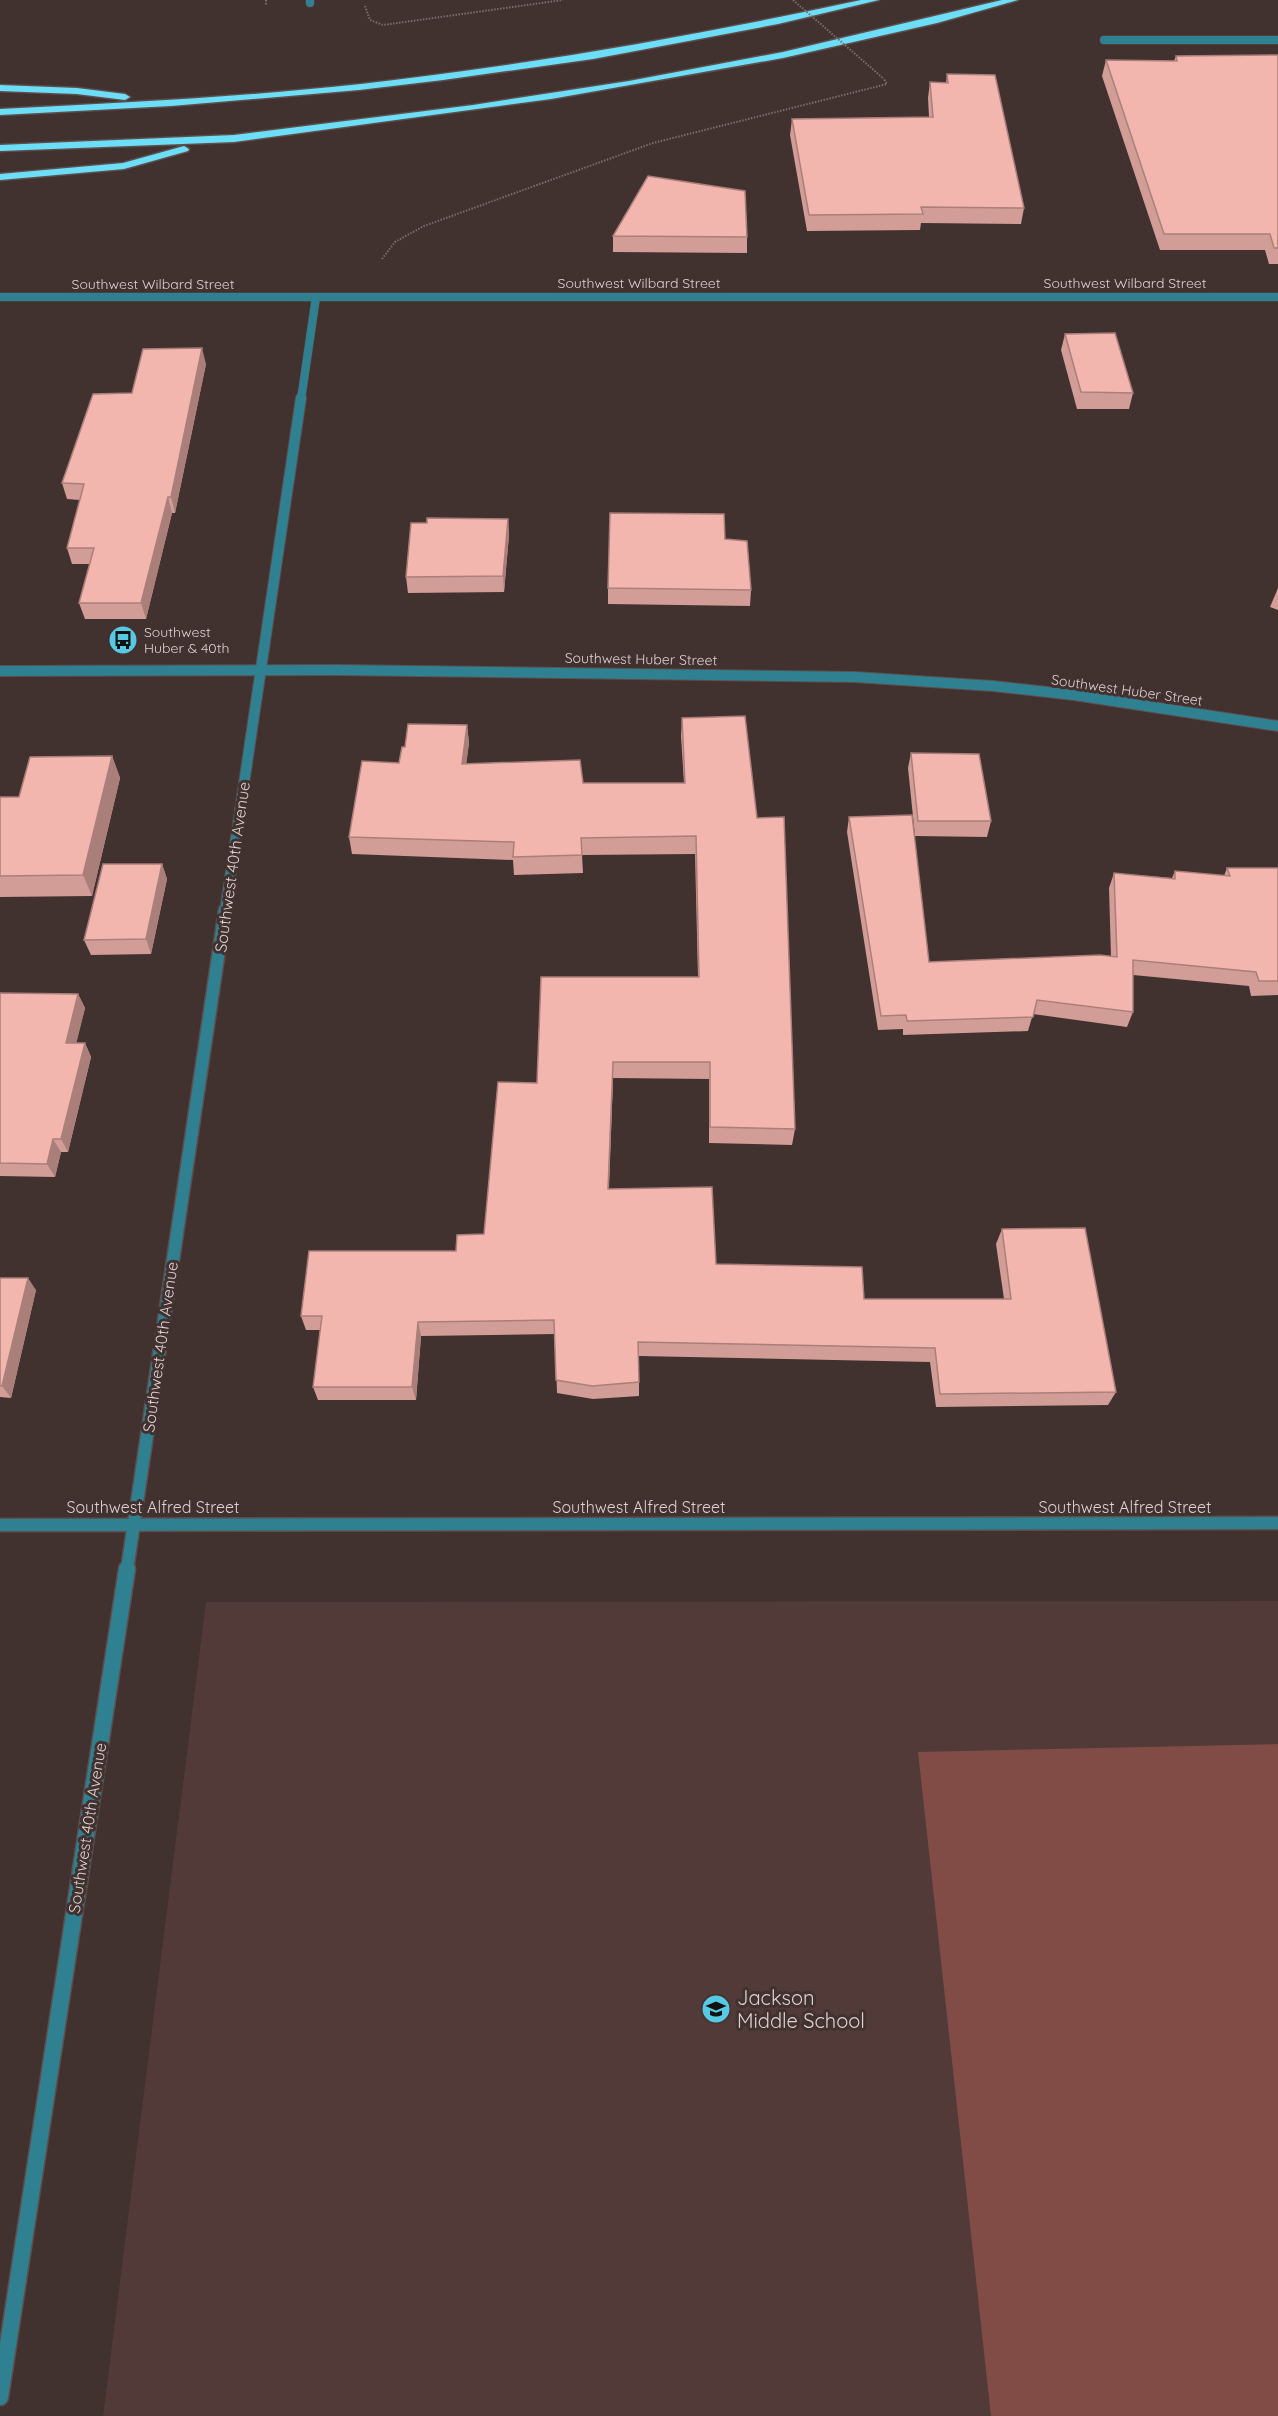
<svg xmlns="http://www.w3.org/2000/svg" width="1278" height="2416" font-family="Quicksand,sans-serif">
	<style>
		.built { fill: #513a37 }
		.green { fill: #814c46 }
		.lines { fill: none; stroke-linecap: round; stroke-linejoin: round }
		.service-casing { stroke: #5d4e4c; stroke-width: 9 }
		.minor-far3-casing { stroke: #5d4e4c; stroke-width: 9 }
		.minor-far2-casing { stroke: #5d4e4c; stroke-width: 12 }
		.minor-far1-casing { stroke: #5d4e4c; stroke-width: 15 }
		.minor-casing { stroke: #5d4e4c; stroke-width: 19 }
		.tertiary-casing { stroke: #5d4e4c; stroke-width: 12 }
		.motorway-casing { stroke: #5d4e4c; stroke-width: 3 }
		.path { stroke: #7c6e6c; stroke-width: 2; stroke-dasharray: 1.5 1.5; stroke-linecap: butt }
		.service { stroke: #2f8192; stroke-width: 8 }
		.minor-far3 { stroke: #2f8192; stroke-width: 8 }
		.minor-far2 { stroke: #2f8192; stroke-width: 10 }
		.minor-far1 { stroke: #2f8192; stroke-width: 12 }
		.minor { stroke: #2f8192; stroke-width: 16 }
		.tertiary { stroke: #2f8192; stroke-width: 10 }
		.motorway { fill: #6cdef7; fill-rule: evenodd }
		.path-bridge { stroke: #7c6e6c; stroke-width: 2; stroke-dasharray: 1.5 1.5; stroke-linecap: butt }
		.wall { fill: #d19d96 }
		.shaded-wall { fill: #aa7f7a }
		.building { fill: #f3b6af; stroke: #aa7f7a; stroke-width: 1.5 }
		.labels { text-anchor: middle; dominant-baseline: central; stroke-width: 6; stroke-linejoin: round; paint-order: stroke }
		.far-street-label { font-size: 14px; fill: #ddd2d0; stroke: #41312f }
		.far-poi-label { font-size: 14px; fill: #ddd2d0; stroke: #41312f; text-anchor: start }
		.street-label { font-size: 16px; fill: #ddd2d0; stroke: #41312f }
		.near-poi-label { font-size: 20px; fill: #ddd2d0; stroke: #41312f; text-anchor: start }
	</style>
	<rect width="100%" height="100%" fill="#41312f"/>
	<!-- built -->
	<path class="built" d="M1278,1601V2416H103L206,1602Z"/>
	<!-- green -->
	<path class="green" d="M1278,1744V2416H991L918,1752Z"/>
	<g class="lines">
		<!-- service casing -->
		<g class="service-casing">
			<path id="service" d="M310,0V3"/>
		</g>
		<!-- minor-far3 casing -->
		<g class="minor-far3-casing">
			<path id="minor-far3" d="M1104,40H1278
				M0,297H1278
				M301,400L316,297"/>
		</g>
		<!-- minor-far2 casing -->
		<g class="minor-far2-casing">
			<path id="minor-far2" d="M225,912L301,398"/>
		</g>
		<!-- minor-far1 casing -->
		<g class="minor-far1-casing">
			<path id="minor-far1" d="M0,1525L1278,1523
				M127,1570L225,910"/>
		</g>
		<!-- minor casing -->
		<g class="minor-casing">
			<path id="minor" d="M0,2397L127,1569"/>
		</g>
		<!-- tertiary casing -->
		<g class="tertiary-casing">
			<path id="tertiary" d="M0,671L337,670L855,677L993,686L1074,695L1278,726"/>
		</g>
		<!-- motorway casing -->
		<g class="motorway-casing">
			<path id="motorway" d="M861,0H879L778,24L593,59L443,80L359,90L171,106L0,115V109C120,103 241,97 361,84C529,65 695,36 861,0Z
				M1002,0H1018L937,23L783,58L551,99L234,142L0,151V145L234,135L473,105L629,81L783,52Z
				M0,85L77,88L125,94L130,97L125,100L77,94L0,91Z
				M184,146L189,149L188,151L124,169L0,180V174L123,163Z"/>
		</g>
		<!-- path -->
		<path class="path" d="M266,0V6
			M365,6L370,20L383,25L563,0
			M382,259L395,242L424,226L653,143L887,84L884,79"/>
		<!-- service -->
		<use href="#service" class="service"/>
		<!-- minor-far3 -->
		<use href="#minor-far3" class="minor-far3"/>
		<!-- minor-far2 -->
		<use href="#minor-far2" class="minor-far2"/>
		<!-- minor-far1 -->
		<use href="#minor-far1" class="minor-far1"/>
		<!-- minor -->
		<use href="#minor" class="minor"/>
		<!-- tertiary -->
		<use href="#tertiary" class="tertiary"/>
		<!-- motorway -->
		<use href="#motorway" class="motorway"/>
		<!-- path-bridge -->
		<path class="path-bridge" d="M793,0L884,79"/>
	</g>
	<!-- wall -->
	<path class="wall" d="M1278,55V264H1269L1265,250H1160L1102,76L1106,60L1174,61L1176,56Z
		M947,74L1024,208L1021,224L921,223L920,230L807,231L790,135L792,119L929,117L928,98L930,82L946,83Z
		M613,236L747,237V253L613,252Z
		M1065,334L1133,393L1129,409H1077L1061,350Z
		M206,364L175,513H172L146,619H85L79,603L90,564H72L67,548L80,500L67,499L62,483L132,393Z
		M508,519L509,535L504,592L408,593L406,577L427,523Z
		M725,539L751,590L750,606L608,604V588Z
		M1278,588V610L1270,607Z
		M682,718L795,1129L792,1145L709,1143V1079L613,1078L609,1189L716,1264L864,1299H1004L996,1244L1002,1229L1116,1392L1108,1405L936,1407L930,1362L639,1356V1396L593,1399L557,1393L555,1334L421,1336L416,1400H318L313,1387L320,1330H306L301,1316L456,1251L484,1234L537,1083L698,977L695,854L582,855L583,873L514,875L513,860L352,854L349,837L399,763L467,725L469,743L466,764L583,783H684L681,736Z
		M911,753L991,821L987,837L915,836L908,768Z
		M112,756L120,778L92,896L0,897V797H19Z
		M849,817L929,962L1111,957L1109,888L1114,873L1172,878L1175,871L1224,876L1227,868H1278V995L1251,996L1249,986L1133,975V1012L1127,1027L1033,1014L1028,1031L903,1035V1029L878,1030L847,832Z
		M162,864L167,879L151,954L91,955L84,940Z
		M0,993L78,994L85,1008L76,1043H85L91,1057L68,1152H61L55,1177L0,1176Z
		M0,1278L36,1290L11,1398L0,1397Z"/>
	<!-- shaded-wall -->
	<path class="shaded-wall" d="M202,348L206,364L175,513L171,497Z
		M168,497L172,513L146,619L141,603Z
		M508,519L509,535L504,592L503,576Z
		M467,725L469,743L464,782L462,764Z
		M112,756L120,778L92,896L83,875Z
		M162,864L167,879L151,954L146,939Z
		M78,994L85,1008L73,1057L66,1043Z
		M85,1043L91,1057L68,1152L61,1139Z
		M613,1062V1078L608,1204V1189Z
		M53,1139L61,1152L55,1177L47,1164Z
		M28,1278L36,1290L11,1398L2,1386Z
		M418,1322L421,1336L416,1400L412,1387Z"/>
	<!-- building -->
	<path class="building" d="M1278,55V248H1274L1270,234H1164L1106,60L1177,61L1176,56Z
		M947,74L995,75L1024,208L921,207L923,214L809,215L792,119L933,117L930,82L948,83Z
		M648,176L745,191L747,237L613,236Z
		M1115,333L1133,393L1081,392L1065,334Z
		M202,348L171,497H168L141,603H79L94,548H67L84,484L62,483L93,394L132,393L143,349Z
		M610,513L724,514L725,539L747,541L751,590L608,588Z
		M427,518L508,519L503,576L406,577L411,523H427Z
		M745,716L757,818L784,817L795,1129L710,1127V1062H613L608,1189L712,1187L716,1264L862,1267L864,1299H1011L1002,1229L1085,1228L1116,1392L940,1394L935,1348L638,1342L639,1382L592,1386L556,1380L554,1320L418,1322L412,1387H313L322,1316H301L309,1251H456L457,1235L484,1234L498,1082L537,1083L541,977H699L696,836L581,838L582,855L513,857L514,842L349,837L362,761L399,763L402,747H405L408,724L467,725L462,764L580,760L583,783H685L682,718Z
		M911,753L979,754L991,821H918Z
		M112,756L83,875L0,876V797H19L30,757Z
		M912,815L929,962L1100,955L1117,957L1114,873L1175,879V871L1230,876L1227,868H1278V981H1259L1256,972L1133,960V1012L1037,1000L1033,1017L907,1021L906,1015L881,1016L849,817Z
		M103,864H162L146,939L84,940Z
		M0,993L78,994L66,1043H85L61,1139H53L47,1164L0,1163Z
		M0,1278H28L2,1386H0Z"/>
	<!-- icons -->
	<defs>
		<g id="bus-disc" transform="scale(1.5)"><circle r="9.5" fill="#57c9e2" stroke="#41312f"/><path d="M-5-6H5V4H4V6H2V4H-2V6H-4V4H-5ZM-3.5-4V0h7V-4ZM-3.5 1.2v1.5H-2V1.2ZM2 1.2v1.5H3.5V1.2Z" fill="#111"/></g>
		<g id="school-disc" transform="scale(1.5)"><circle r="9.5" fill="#57c9e2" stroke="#41312f"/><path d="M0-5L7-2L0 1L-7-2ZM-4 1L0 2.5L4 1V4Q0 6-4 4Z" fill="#111"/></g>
	</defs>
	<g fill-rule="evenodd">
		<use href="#bus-disc" x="123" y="640"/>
		<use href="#school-disc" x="716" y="2009"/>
	</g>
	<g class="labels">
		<!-- far-street labels -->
		<g class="far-street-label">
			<text x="639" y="283">Southwest Wilbard Street</text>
			<text x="1125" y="283">Southwest Wilbard Street</text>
			<text x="153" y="284">Southwest Wilbard Street</text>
			<text transform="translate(641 659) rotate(1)">Southwest Huber Street</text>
			<text transform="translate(1127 690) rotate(8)">Southwest Huber Street</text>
		</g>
		<!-- far-poi labels -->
		<g class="far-poi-label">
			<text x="144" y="632">Southwest<tspan x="144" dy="16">Huber &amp; 40th</tspan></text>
		</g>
		<!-- street labels -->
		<g class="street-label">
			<text transform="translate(232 867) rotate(-82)">Southwest 40th Avenue</text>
			<text transform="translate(160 1347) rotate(-82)">Southwest 40th Avenue</text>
			<text x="153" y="1507">Southwest Alfred Street</text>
			<text x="639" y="1507">Southwest Alfred Street</text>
			<text x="1125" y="1507">Southwest Alfred Street</text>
			<text transform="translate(87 1828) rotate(-81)">Southwest 40th Avenue</text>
		</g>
		<!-- near-poi labels -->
		<g class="near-poi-label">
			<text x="737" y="1997">Jackson<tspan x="737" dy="23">Middle School</tspan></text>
		</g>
	</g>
</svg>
